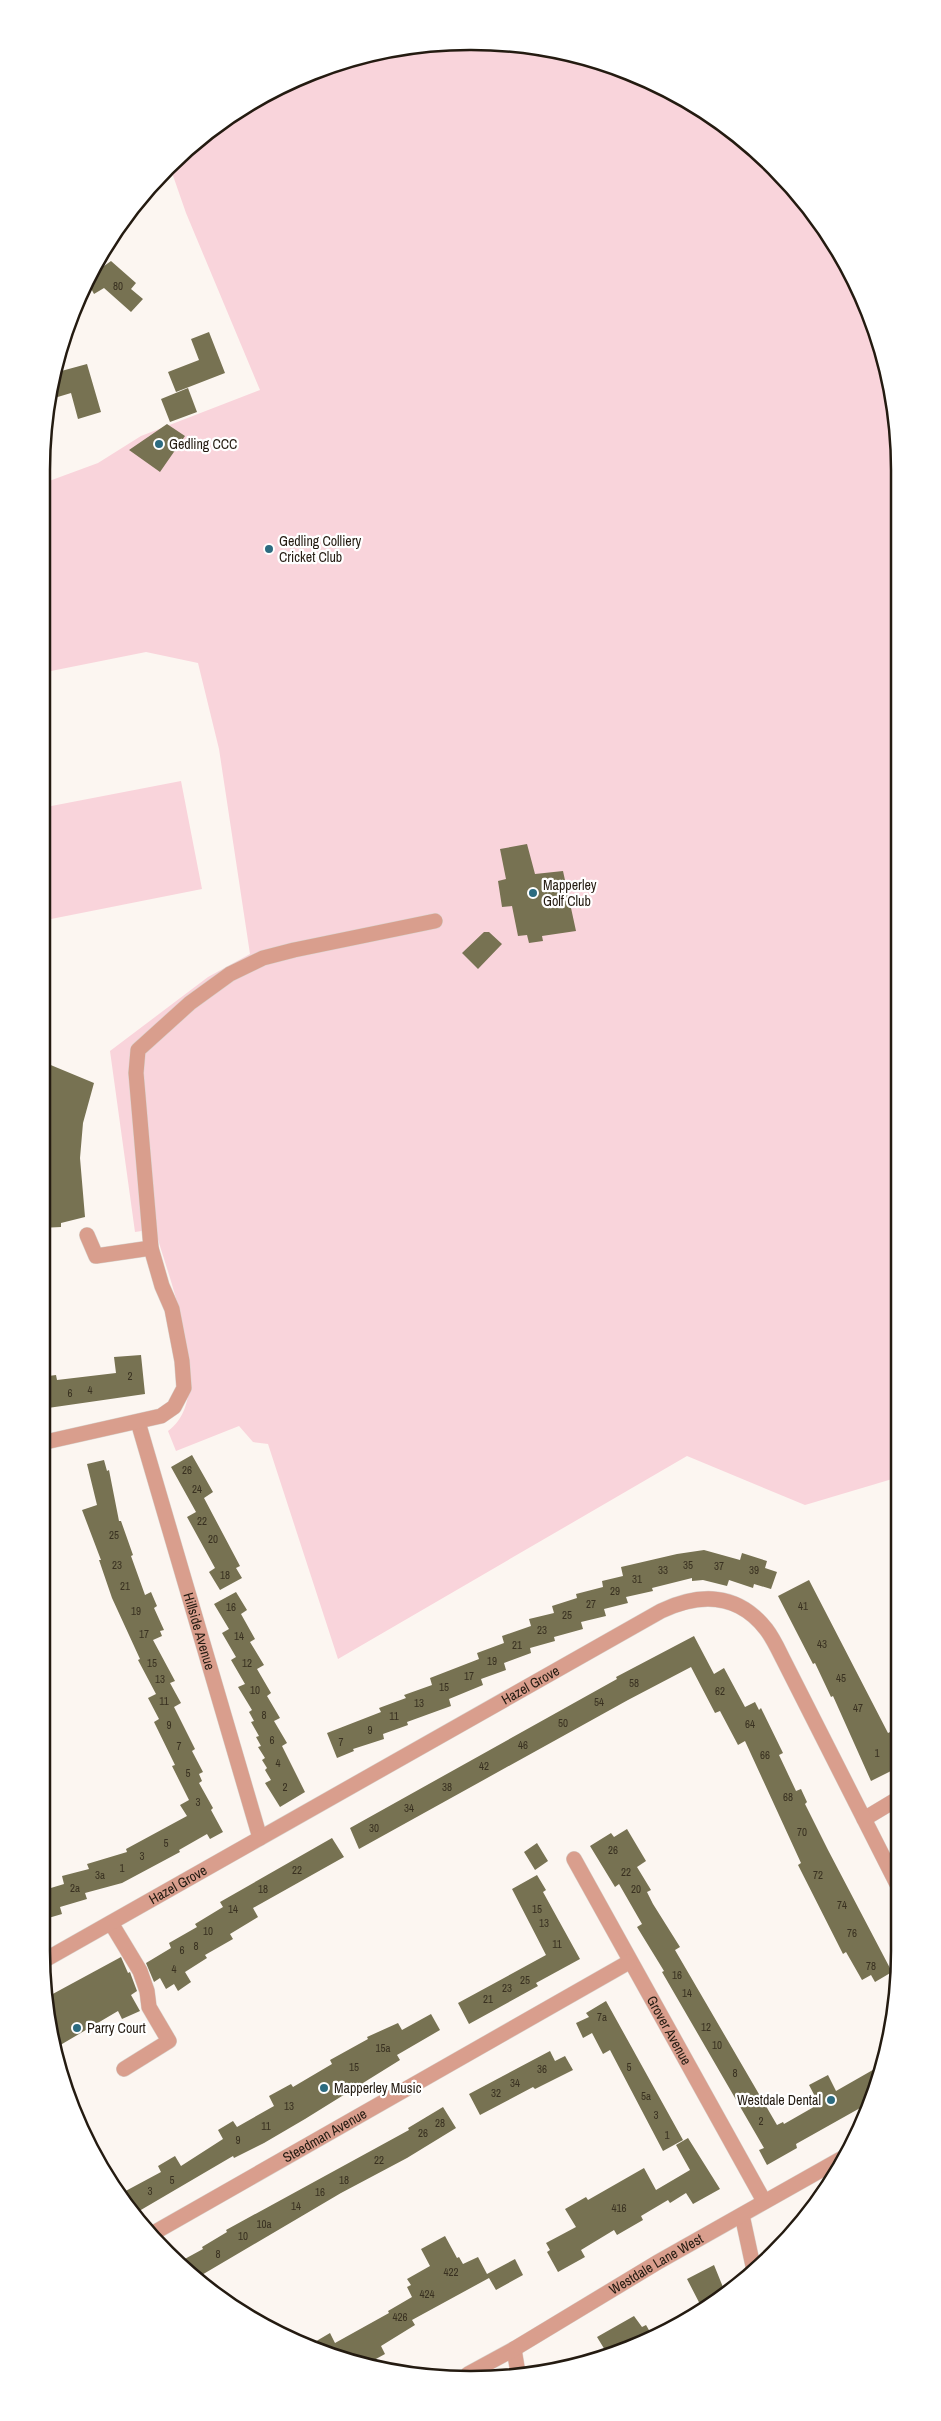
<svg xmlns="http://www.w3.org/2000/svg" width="941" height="2421" font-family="'Archivo Narrow',sans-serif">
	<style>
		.green { fill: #f9d4db }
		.building { fill: #777252 }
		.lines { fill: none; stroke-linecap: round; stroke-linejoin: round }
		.minor-casing { stroke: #d9d3cd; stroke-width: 16 }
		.minor { stroke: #d99e8d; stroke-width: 15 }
		.poi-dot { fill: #2c6b80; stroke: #fff; stroke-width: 2 }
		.labels { text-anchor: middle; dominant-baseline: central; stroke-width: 4.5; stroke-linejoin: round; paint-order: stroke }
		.number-label { font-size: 11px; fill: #393121 }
		.poi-label { font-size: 14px; fill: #241b11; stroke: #fff; text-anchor: start }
		.street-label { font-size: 14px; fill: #241b11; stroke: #fff }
		.rim { fill: none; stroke: #241b11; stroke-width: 2.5 }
	</style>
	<rect width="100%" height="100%" fill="#fcf6f1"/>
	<!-- green -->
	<path class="green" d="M499,42L582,56L709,113L793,188L856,281L896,414L899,1477L805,1505L687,1456L338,1659L268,1444L253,1442L239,1426L176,1451L168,1431C218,1396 167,1275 155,1229L135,1232L110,1051L208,977L250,954L219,749L198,663L146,652L41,673V484L98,463L141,436L260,390L186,213L170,167L188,148L256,99L333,64L415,45Z
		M181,781L202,889L41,921V808Z"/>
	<!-- building -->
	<path class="building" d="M111,261L136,283L131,289L143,299L131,312L104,288L94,294L86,279Z
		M209,332L225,373L176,392L168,372L199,360L191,339Z
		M87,364L101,412L78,419L71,393L51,399L54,373Z
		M188,388L197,412L170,422L161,399Z
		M167,424L185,436L160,472L129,450Z
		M527,844L535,874L563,871L576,931L542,936L543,941L529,943L527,935L518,936L512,906L502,907L498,881L506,879L500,849Z
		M484,932H489L502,944L478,969L462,953Z
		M41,1061L94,1083L83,1123L80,1158L85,1217L61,1223V1227L41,1228Z
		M141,1355L145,1394L41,1409V1377L56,1375L57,1380L116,1373L114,1357Z
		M192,1455L213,1492L204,1498L240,1566L236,1568L242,1578L220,1590L209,1572L215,1568L187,1517L196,1512L171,1467Z
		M104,1460L107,1471L109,1470L119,1521H121L133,1555L131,1556L145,1595L151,1592L157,1606L154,1608L164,1630L160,1631L162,1636L153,1640L175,1681L170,1683L181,1703L174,1707L195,1749L192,1751L203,1772L199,1774L202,1781L199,1783L213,1808L211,1810L223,1832L210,1839L207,1834L179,1850L180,1852L122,1883L85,1893L87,1899L60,1907L62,1914L45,1919L41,1905V1891L64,1884L62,1876L89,1869L87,1864L127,1852L126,1849L187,1816L180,1805L189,1800L172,1766L175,1765L154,1722L159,1719L148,1698L156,1694L138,1660L140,1659L112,1598L99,1560H101L82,1510L97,1505L87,1464Z
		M704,1550L740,1560L742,1553L767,1561L765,1568L777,1572L771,1589L754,1584L753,1588L729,1580L727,1586L703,1580L692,1581V1578L652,1588L653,1591L626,1597L628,1603L604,1609L606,1616L581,1622L583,1629L554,1637L555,1641L530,1648L531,1653L504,1663L506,1670L481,1679L483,1685L449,1699L451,1706L407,1722L408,1725L383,1734L384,1739L353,1749L354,1751L337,1758L327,1733L381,1712L379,1708L406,1698L404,1695L432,1685L430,1678L479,1659L477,1653L504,1643L502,1636L531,1626L529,1619L554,1613L552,1606L577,1598L576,1594L603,1587L602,1581L623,1576L621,1567L677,1554Z
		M809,1580L888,1733L899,1728V1767L871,1781L833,1696L831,1697L815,1663L813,1664L778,1596Z
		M236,1592L247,1610L241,1614L255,1639L250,1642L264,1665L257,1669L271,1693L267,1696L280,1718L274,1721L287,1743L282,1746L305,1792L280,1807L265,1783L271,1780L265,1770L267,1768L262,1760L265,1758L258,1747L261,1746L256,1737L259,1736L251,1722L254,1721L249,1712L252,1710L238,1687L245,1684L231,1660L236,1657L222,1633L229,1629L214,1604Z
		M694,1636L714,1674L724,1668L745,1707L755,1702L759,1710L761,1708L783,1753L779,1755L796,1791L801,1789L807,1802L805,1804L828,1850L892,1972L875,1982L871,1975L862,1980L846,1952L843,1954L798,1865L801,1863L745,1741L738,1745L720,1711L715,1713L691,1667L628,1700L359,1849L350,1828L617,1679L616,1677Z
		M627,1829L646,1861L637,1867L651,1890L647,1892L653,1904L680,1947L675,1950L777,2125L783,2122L784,2124L819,2104L809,2085L828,2075L836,2091L885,2063L869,2103L796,2144L797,2148L767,2165L759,2150L764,2148L662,1972L664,1971L637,1927L642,1924L619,1884L615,1887L590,1846L611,1833L614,1837Z
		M332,1838L344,1857L253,1908L258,1917L230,1934L233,1939L205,1955L207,1958L185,1972L191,1982L178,1991L174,1984L166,1989L160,1978L154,1982L146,1963L171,1948L169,1943L197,1927L195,1924L223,1907L220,1902Z
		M537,1843L548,1861L535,1870L524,1852Z
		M537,1875L546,1890L543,1892L580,1959L536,1983L538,1986L469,2024L458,2003L546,1955L512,1889Z
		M121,1957L128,1973L130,1972L131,1975L137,1991L131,1995L140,2011L122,2019L118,2011L57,2047L49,1996Z
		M606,2001L683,2140L663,2151L610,2050L603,2054L592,2033L583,2038L576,2023L589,2017L586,2013Z
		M431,2014L440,2030L397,2055L400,2060L305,2119L264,2143L234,2158L233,2156L134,2214L120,2194L161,2172L158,2166L175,2156L181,2166L223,2139L218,2130L233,2121L237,2127L274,2106L269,2096L291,2084L293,2087L332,2064L330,2060L368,2039L367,2037L398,2023L402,2030Z
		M550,2051L555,2061L565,2056L573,2070L535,2089L533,2087L480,2115L469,2094Z
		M443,2107L456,2128L407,2158L341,2193L200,2276L181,2261L203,2249L202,2247L227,2232L226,2230L409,2130L408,2128Z
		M688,2138L720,2189L693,2204L686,2193L670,2203L668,2200L641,2216L643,2220L617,2235L614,2230L581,2250L585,2257L558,2272L547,2252L550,2250L546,2243L576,2227L565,2209L586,2197L588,2200L644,2168L656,2190L690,2170L676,2145Z
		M445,2236L457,2258L459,2257L463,2264L478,2257L487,2274L515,2259L523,2275L496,2290L489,2278L412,2320L415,2325L381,2346L385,2354L365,2365L333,2357L308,2346L330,2333L335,2343L389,2313L388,2311L412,2297L407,2287L411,2285L407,2279L430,2266L421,2249Z
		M714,2265L725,2292L703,2310L687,2279Z
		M634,2316L642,2327L646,2325L653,2337L635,2347L608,2355L597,2337Z"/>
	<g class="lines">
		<!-- minor casing -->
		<g class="minor-casing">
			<g id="minor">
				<path d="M87,1235L96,1256L151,1248"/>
				<path id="s1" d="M138,1422L260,1838"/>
				<path d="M41,1443L161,1416L174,1407L184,1388L182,1361L172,1309L162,1286L151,1248L136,1073L138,1050L190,1003L230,974L263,958L294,950L435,921"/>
				<path d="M864,1819L899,1798"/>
				<path id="s2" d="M574,1859L764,2201"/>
				<path d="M111,1923L140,1971L147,1991L149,2007L169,2041L124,2069"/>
				<path id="s3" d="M43,1961L661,1611C699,1593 737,1592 766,1629C773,1638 778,1649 783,1659L900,1890"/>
				<path d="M742,2215L753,2266"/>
				<path id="s4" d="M150,2235L629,1962"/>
				<path d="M514,2349L518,2373"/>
				<path id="s5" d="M468,2374L514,2349L658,2262L846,2156"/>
			</g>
		</g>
		<!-- minor -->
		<use href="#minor" class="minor"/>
	</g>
	<!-- markers -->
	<g class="poi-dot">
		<circle cx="159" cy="444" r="5"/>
		<circle cx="269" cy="549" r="5"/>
		<circle cx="533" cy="893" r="5"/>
		<circle cx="77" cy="2028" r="5"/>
		<circle cx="324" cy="2088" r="5"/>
		<circle cx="831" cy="2100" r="5"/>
	</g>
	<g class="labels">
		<!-- number labels -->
		<g class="number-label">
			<text x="118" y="286">80</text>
			<text x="130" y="1376">2</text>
			<text x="90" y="1390">4</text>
			<text x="70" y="1393">6</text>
			<text x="187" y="1470">26</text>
			<text x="197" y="1489">24</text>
			<text x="202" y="1521">22</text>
			<text x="114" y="1535">25</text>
			<text x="213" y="1539">20</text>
			<text x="117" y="1565">23</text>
			<text x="688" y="1565">35</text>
			<text x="719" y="1566">37</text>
			<text x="663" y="1570">33</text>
			<text x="754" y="1570">39</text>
			<text x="225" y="1575">18</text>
			<text x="637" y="1579">31</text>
			<text x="125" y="1586">21</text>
			<text x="615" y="1591">29</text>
			<text x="591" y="1604">27</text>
			<text x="803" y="1606">41</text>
			<text x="231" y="1607">16</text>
			<text x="136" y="1611">19</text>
			<text x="567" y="1615">25</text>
			<text x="542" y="1630">23</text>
			<text x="144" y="1634">17</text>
			<text x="239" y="1636">14</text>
			<text x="822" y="1644">43</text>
			<text x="517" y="1645">21</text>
			<text x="492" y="1661">19</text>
			<text x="152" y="1663">15</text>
			<text x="247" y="1663">12</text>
			<text x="469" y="1676">17</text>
			<text x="841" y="1678">45</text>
			<text x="160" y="1679">13</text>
			<text x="634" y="1683">58</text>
			<text x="444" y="1687">15</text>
			<text x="255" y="1690">10</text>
			<text x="720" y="1691">62</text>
			<text x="164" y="1701">11</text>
			<text x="599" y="1702">54</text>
			<text x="419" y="1703">13</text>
			<text x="858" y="1708">47</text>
			<text x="264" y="1715">8</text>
			<text x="394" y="1716">11</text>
			<text x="563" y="1723">50</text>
			<text x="750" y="1724">64</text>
			<text x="169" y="1725">9</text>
			<text x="370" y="1730">9</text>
			<text x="272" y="1740">6</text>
			<text x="341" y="1742">7</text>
			<text x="523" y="1745">46</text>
			<text x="179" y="1746">7</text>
			<text x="877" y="1753">1</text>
			<text x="765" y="1755">66</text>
			<text x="278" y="1763">4</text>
			<text x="484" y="1766">42</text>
			<text x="188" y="1773">5</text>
			<text x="285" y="1787">2</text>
			<text x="447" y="1787">38</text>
			<text x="788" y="1797">68</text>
			<text x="198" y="1802">3</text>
			<text x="409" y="1808">34</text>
			<text x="374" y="1828">30</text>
			<text x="802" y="1832">70</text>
			<text x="166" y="1843">5</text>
			<text x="613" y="1850">26</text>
			<text x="142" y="1856">3</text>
			<text x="122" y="1868">1</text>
			<text x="297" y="1870">22</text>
			<text x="626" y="1872">22</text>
			<text x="100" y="1875">3a</text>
			<text x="818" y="1875">72</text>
			<text x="75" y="1888">2a</text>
			<text x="263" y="1889">18</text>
			<text x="636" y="1889">20</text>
			<text x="842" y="1905">74</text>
			<text x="233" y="1909">14</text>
			<text x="537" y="1909">15</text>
			<text x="544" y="1923">13</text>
			<text x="208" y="1931">10</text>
			<text x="852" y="1933">76</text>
			<text x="557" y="1944">11</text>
			<text x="196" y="1946">8</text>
			<text x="182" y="1950">6</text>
			<text x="871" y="1966">78</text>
			<text x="174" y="1969">4</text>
			<text x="677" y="1975">16</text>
			<text x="525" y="1980">25</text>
			<text x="507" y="1988">23</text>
			<text x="687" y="1993">14</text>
			<text x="488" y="1999">21</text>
			<text x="602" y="2017">7a</text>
			<text x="706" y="2027">12</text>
			<text x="717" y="2045">10</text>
			<text x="383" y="2048">15a</text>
			<text x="354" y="2067">15</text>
			<text x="629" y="2067">5</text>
			<text x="542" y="2069">36</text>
			<text x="735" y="2073">8</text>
			<text x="515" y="2083">34</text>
			<text x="496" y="2093">32</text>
			<text x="646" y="2096">5a</text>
			<text x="289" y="2106">13</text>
			<text x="656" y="2115">3</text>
			<text x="761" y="2121">2</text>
			<text x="440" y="2123">28</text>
			<text x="266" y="2126">11</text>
			<text x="423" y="2133">26</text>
			<text x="667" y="2135">1</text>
			<text x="238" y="2140">9</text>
			<text x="379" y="2160">22</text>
			<text x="172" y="2180">5</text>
			<text x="344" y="2180">18</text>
			<text x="150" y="2191">3</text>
			<text x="320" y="2192">16</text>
			<text x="296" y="2206">14</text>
			<text x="619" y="2208">416</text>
			<text x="264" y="2224">10a</text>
			<text x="243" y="2236">10</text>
			<text x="218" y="2254">8</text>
			<text x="451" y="2272">422</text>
			<text x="427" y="2294">424</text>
			<text x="400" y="2317">426</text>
		</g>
		<!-- poi labels -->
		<g class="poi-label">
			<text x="169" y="444">Gedling CCC</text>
			<text x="279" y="541">Gedling Colliery<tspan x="279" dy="16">Cricket Club</tspan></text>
			<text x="543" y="885">Mapperley<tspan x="543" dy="16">Golf Club</tspan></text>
			<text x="87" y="2028">Parry Court</text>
			<text x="334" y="2088">Mapperley Music</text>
			<text x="821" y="2100" text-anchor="end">Westdale Dental</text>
		</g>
		<!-- street labels -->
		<g class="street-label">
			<text stroke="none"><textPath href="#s1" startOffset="218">Hillside Avenue</textPath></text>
			<text stroke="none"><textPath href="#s3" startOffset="560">Hazel Grove</textPath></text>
			<text stroke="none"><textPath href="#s3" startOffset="155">Hazel Grove</textPath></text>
			<text stroke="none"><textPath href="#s2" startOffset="196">Grover Avenue</textPath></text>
			<text stroke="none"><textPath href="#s4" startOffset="201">Steedman Avenue</textPath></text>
			<text stroke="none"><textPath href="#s5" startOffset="218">Westdale Lane West</textPath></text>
		</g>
	</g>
	<!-- crop -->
	<path d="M0 0H941V2421H0ZM470 50H471A420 420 0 0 1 891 470V1951A420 420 0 0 1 471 2371H470A420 420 0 0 1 50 1951V470A420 420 0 0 1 470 50Z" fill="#fff" fill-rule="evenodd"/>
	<path class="rim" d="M470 50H471A420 420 0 0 1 891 470V1951A420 420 0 0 1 471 2371H470A420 420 0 0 1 50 1951V470A420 420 0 0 1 470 50Z"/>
</svg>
